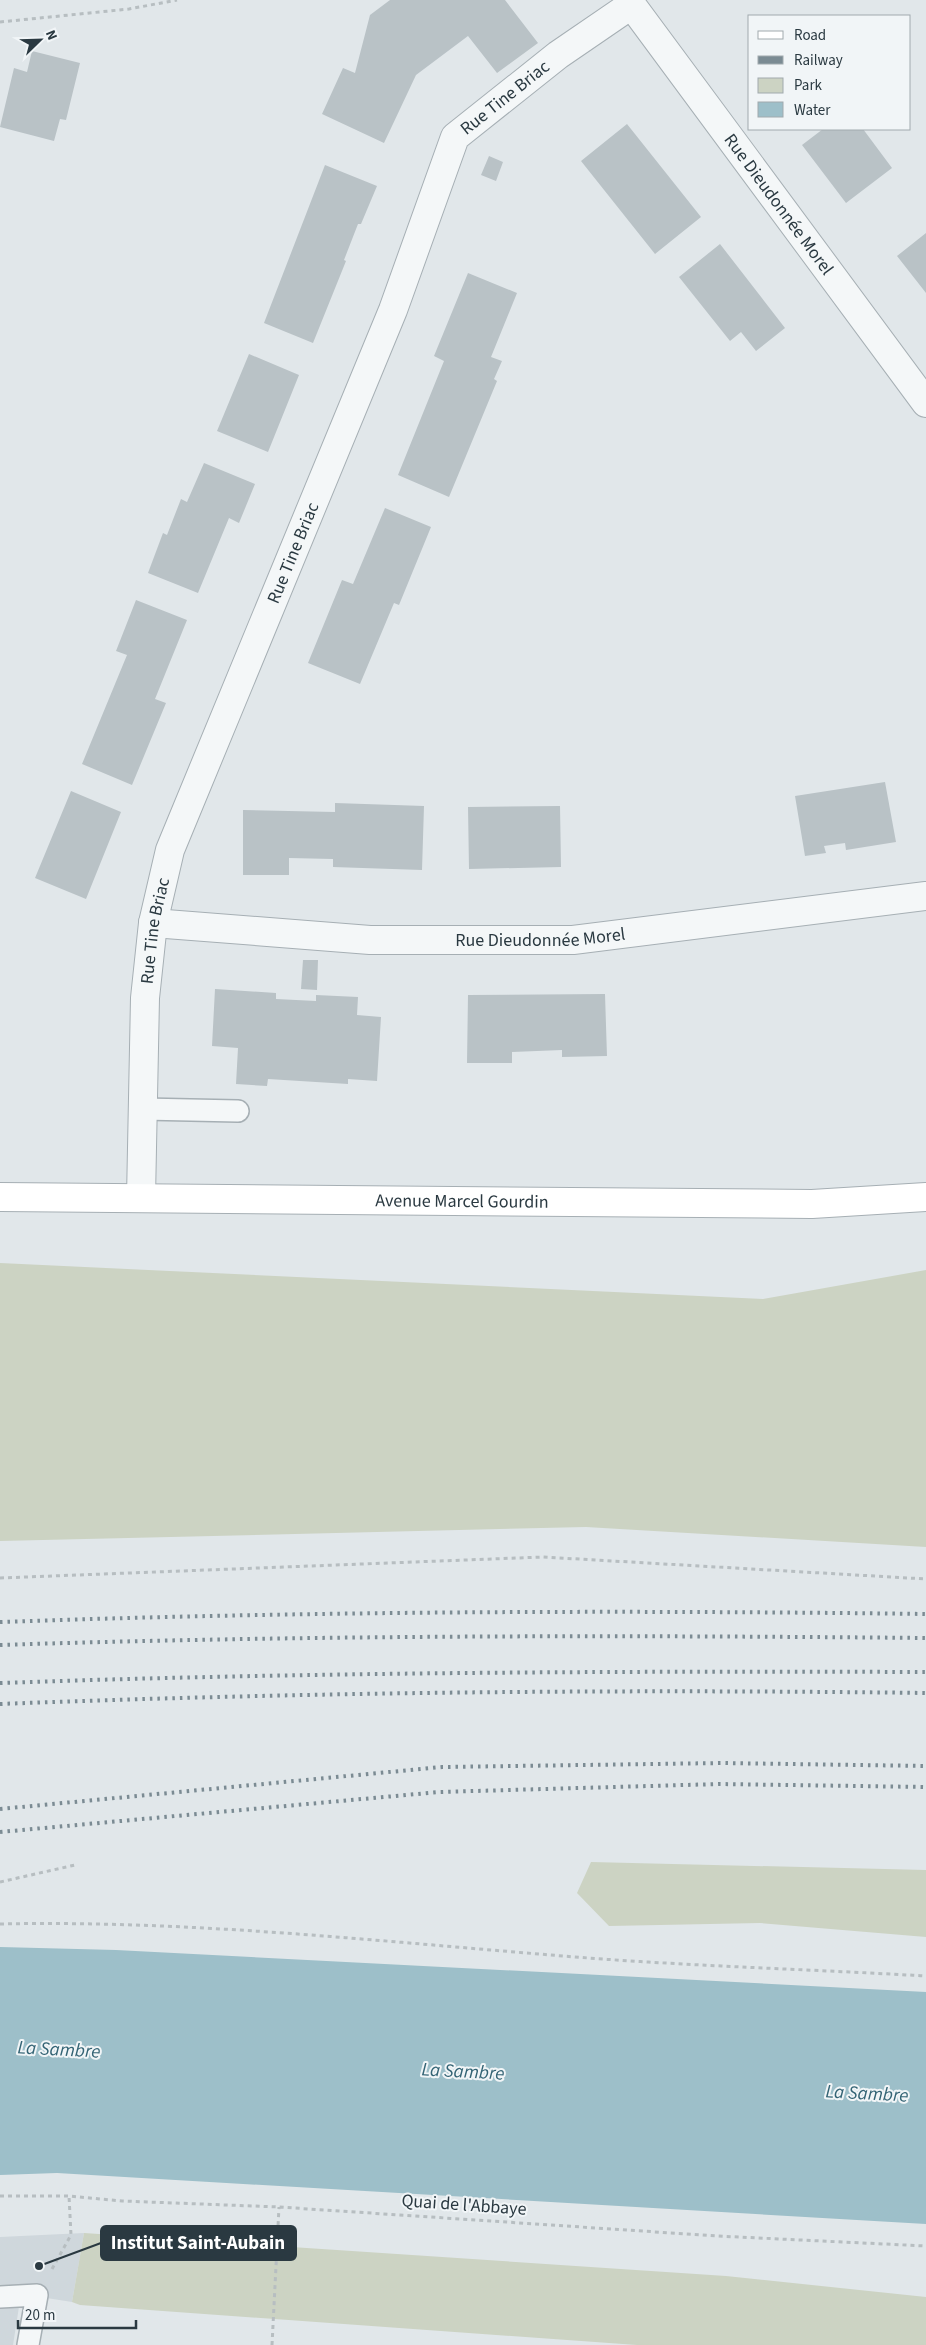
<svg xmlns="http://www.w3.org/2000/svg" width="926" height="2345" font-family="'Source Sans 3',sans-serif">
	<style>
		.built { fill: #cfd7dc }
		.green { fill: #ccd3c3 }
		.water { fill: #9dbfc9 }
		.building { fill: #b9c2c6 }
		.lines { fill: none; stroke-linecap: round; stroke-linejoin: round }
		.lane-casing { stroke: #a6afb4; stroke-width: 24 }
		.street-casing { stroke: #a6afb4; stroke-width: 30 }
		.secondary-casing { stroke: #a6afb4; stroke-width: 30 }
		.path { stroke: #b7bec1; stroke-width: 3; stroke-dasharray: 4 4; stroke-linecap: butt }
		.lane { stroke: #f4f7f8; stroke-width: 21 }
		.street { stroke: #f4f7f8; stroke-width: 28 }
		.secondary { stroke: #fff; stroke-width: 28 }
		.rail { stroke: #7b8b93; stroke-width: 4; stroke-dasharray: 2.5 5; stroke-linecap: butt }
		.labels { text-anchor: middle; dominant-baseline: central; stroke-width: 4; stroke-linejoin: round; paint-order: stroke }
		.street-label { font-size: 18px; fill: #2a3941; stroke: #f1f5f7 }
		.water-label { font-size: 19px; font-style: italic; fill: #346475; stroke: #f1f5f7 }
		.leader { fill: none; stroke: #2a3941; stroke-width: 2 }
		.callout-dot { fill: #2a3941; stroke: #f1f5f7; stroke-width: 2 }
		.callout { fill: #2a3941; stroke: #2a3941; stroke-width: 2 }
		.callout-label { font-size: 19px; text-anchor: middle; font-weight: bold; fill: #fff }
	</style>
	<rect width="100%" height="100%" fill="#e1e7ea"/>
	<!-- built -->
	<path class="built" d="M84,2233L72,2302L21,2294L13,2345H0V2237Z"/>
	<!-- green -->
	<path class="green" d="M0,1263L763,1299L926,1270V1547L586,1527L0,1541Z
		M591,1862L926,1870V1937L760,1923L609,1926L577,1893Z
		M84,2233L726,2276L926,2297V2345H637L80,2305L72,2302Z"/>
	<!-- water -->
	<path class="water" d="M0,1947L116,1950L926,1992V2224L57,2173L0,2175Z"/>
	<!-- building -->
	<path class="building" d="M390,0H505L538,43L497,73L468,36L416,75L384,143L322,114L343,68L355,73L370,15Z
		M32,51L80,63L66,120L60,119L54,141L0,127L14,68L27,72Z
		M627,124L701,217L655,254L581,161Z
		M823,129H863L892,168L846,203L802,145Z
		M489,156L503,162L496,181L481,175Z
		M325,165L377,186L361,224H358L344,260L346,261L313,343L264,323Z
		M926,233V293L897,256Z
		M720,244L785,328L756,351L741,332L730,341L679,277Z
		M468,273L517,293L491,357L502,361L494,379L497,381L449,497L398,475L444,361L434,356Z
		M249,354L299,375L268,452L217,431Z
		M204,463L255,484L239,523L229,518L198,593L148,573L163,533L167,535L181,499L187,502Z
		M385,508L431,527L399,605L394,603L360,684L308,663L342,580L353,584Z
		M136,600L187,620L155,699L166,703L132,785L82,764L127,655L116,651Z
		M885,782L896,842L846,850L845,843L824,846L826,853L805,856L795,796Z
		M71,791L121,812L86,899L35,878Z
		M335,803L424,806L422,870L333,867V859L289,858V875H243V810L335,812Z
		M560,806L561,867L469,869L468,807Z
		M303,960H318L317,990L301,989Z
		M215,989L276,993V999L316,1001V995L358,997L357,1015L381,1017L377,1081L348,1079V1084L268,1079L267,1086L236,1084L238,1048L212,1046Z
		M605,994L607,1056L562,1057V1050L512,1052V1063H467L468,995Z"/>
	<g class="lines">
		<!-- lane casing -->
		<g class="lane-casing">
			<path id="lane" d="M143,1109L238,1111
				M0,2297L37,2295L28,2345"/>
		</g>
		<!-- street casing -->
		<g class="street-casing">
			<g id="street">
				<path id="s1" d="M628,0L926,403"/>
				<path id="s2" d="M153,923L370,940H573L926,896"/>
				<path id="s3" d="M141,1198L145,998L153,923L170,850L393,310L455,137L558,55L631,5"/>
			</g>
		</g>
		<!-- secondary casing -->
		<g class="secondary-casing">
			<g id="secondary">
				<path id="s4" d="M0,1197L812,1204L926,1197"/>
			</g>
		</g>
		<!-- path -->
		<path class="path" d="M0,22L129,9L177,0
			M0,1578L543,1557L926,1579
			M0,1882L75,1865
			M0,1924C188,1920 376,1941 563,1956C684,1966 805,1969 926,1976
			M0,2196H69L122,2201L279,2207L717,2236L926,2246
			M52,2269L71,2235L69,2196
			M272,2345L279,2207"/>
		<!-- lane -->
		<use href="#lane" class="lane"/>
		<!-- street -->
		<use href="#street" class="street"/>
		<!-- secondary -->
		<use href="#secondary" class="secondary"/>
		<!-- rail -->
		<path class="rail" d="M0,1622C308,1611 618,1610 926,1614
			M0,1645C308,1635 618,1635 926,1638
			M0,1683C308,1672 617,1671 926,1672
			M0,1704C308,1692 618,1689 926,1693
			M0,1809L442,1767L722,1763L926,1766
			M0,1832L439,1792L719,1784L926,1787"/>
	</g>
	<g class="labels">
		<!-- street labels -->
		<g class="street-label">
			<text stroke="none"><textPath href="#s3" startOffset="1182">Rue Tine Briac</textPath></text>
			<text stroke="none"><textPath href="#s1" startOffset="254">Rue Dieudonnée Morel</textPath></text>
			<text stroke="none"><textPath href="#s3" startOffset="672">Rue Tine Briac</textPath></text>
			<text stroke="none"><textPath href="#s3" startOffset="268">Rue Tine Briac</textPath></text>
			<text stroke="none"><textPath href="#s2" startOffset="388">Rue Dieudonnée Morel</textPath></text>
			<text stroke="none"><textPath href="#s4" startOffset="462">Avenue Marcel Gourdin</textPath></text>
			<text transform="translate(464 2205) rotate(4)">Quai de l'Abbaye</text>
		</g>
		<!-- water labels -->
		<g class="water-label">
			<text transform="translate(59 2050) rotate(3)">La Sambre</text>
			<text transform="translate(463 2072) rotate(3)">La Sambre</text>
			<text transform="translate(867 2094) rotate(3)">La Sambre</text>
		</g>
	</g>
	<!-- callouts -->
	<path class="leader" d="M39 2266L101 2243"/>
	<circle class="callout-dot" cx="39" cy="2266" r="5"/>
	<rect class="callout" x="101" y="2226" width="195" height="34" rx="5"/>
	<g class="callout-label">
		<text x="198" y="2249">Institut Saint-Aubain</text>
	</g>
	<!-- legend -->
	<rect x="748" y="15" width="162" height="115" fill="#f1f5f7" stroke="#a1aaae"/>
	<rect x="758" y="31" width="25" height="8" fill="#ffffff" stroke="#a1aaae"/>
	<text x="794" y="40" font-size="15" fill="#2a3941">Road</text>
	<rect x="758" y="56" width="25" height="8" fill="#7b8b93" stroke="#a1aaae"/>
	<text x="794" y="65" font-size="15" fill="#2a3941">Railway</text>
	<rect x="758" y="78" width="25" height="15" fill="#ccd3c3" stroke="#a1aaae"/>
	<text x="794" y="90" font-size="15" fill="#2a3941">Park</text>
	<rect x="758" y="102" width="25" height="15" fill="#9dbfc9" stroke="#a1aaae"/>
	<text x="794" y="115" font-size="15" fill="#2a3941">Water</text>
	<!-- north arrow -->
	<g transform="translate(40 40) rotate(67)" stroke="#f1f5f7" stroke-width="4" paint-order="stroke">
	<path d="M0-4L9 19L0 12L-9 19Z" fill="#2a3941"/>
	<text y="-8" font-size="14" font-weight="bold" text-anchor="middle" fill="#2a3941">N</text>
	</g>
	<!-- scale -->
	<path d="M18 2320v8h118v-8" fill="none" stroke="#2a3941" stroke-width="2.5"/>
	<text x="25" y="2320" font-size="15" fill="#2a3941" stroke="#f1f5f7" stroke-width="4" paint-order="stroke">20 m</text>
</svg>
